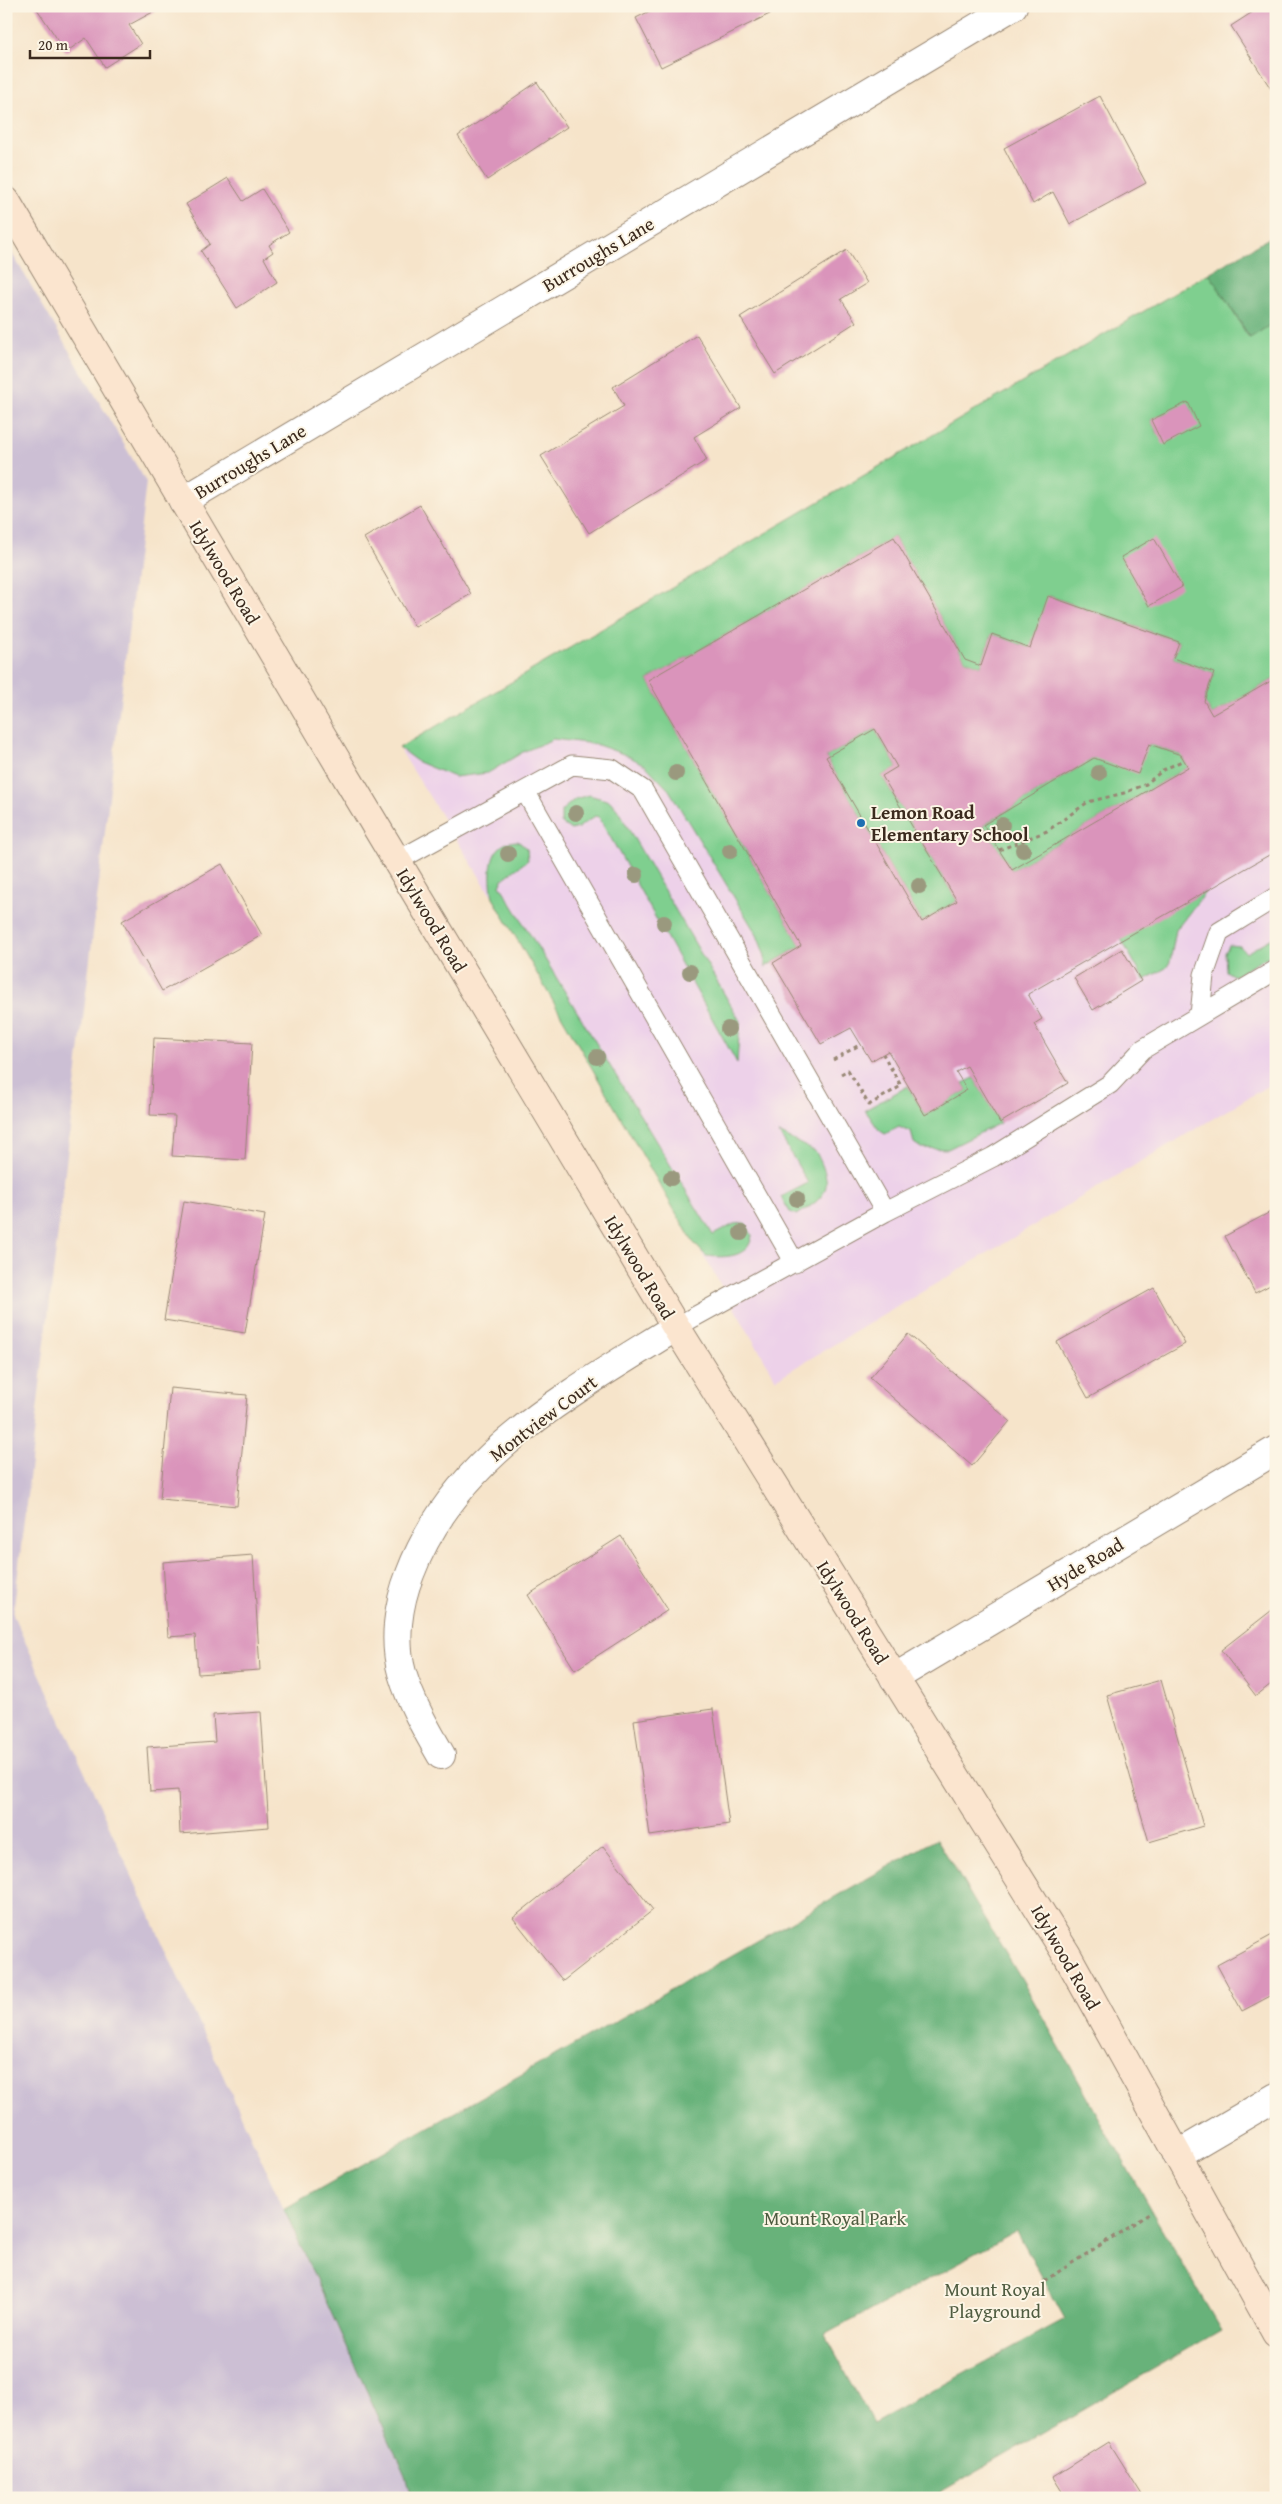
<svg xmlns="http://www.w3.org/2000/svg" width="1282" height="2504" font-family="'Gentium Book Plus',serif">
	<style>
		.built { fill: #edd1e9 }
		.industrial { fill: #ccbfd4 }
		.green { fill: #7fcf8f; stroke: #5d7c56; fill-rule: evenodd }
		.forest { fill: #67b27a; stroke: #516e4c; fill-rule: evenodd }
		.building { fill: #da94bb; fill-rule: evenodd }
		.lines { fill: none; stroke-linecap: round; stroke-linejoin: round }
		.lane-casing { stroke: #988774; stroke-width: 21 }
		.street-casing { stroke: #988774; stroke-width: 30 }
		.secondary-casing { stroke: #988774; stroke-width: 30 }
		.path { stroke: #988774; stroke-width: 3; stroke-dasharray: 4 4; stroke-linecap: butt }
		.lane { stroke: #fff; stroke-width: 19 }
		.street { stroke: #fff; stroke-width: 28 }
		.secondary { stroke: #fbe5cf; stroke-width: 28 }
		.tree { fill: #9a997e }
		.poi-dot { fill: #1f6fb2; stroke: #fcf5e5; stroke-width: 2 }
		.labels { text-anchor: middle; dominant-baseline: central; stroke-width: 4; stroke-linejoin: round; paint-order: stroke }
		.street-label { font-size: 19px; fill: #3b2a1e; stroke: #fcf5e5 }
		.poi-label { font-size: 19px; font-weight: bold; fill: #3b2a1e; stroke: #fcf5e5; text-anchor: start }
		.park-label { font-size: 19px; fill: #4f5c40; stroke: #fcf5e5 }
	</style>
	<rect width="100%" height="100%" fill="#fcf5e5"/>
	<filter id="ink" filterUnits="userSpaceOnUse"><feTurbulence type="fractalNoise" baseFrequency=".02" numOctaves="2"/><feDisplacementMap in="SourceGraphic" scale="10" xChannelSelector="R" yChannelSelector="G"/><feConvolveMatrix kernelMatrix="1 2 1 2 8 2 1 2 1" color-interpolation-filters="sRGB"/></filter>
	<filter id="wash" filterUnits="userSpaceOnUse"><feTurbulence type="fractalNoise" baseFrequency=".0096" numOctaves="4" result="noise"/><feDisplacementMap in="SourceGraphic" scale="20" xChannelSelector="R" yChannelSelector="G"/><feGaussianBlur stdDeviation="1.12" result="paint"/><feColorMatrix in="noise" values="0 0 0 0 0 0 0 0 0 0 0 0 0 0 0 0 0 1.4 0 .05"/><feComposite in="paint" operator="in"/></filter>
	<g filter="url(#wash)">
		<rect width="100%" height="100%" fill="#f6e4ca"/>
		<!-- built -->
		<path class="built" d="M1276,234V1081L776,1379L493,898L399,748Z"/>
		<!-- industrial -->
		<path class="industrial" d="M6,243L146,482L13,1615L405,2475L411,2498H6Z"/>
		<!-- green -->
		<path class="green" d="M1209,273L1249,338L1276,321V678L1212,715L1204,701L1214,673L1173,658L1179,642L1049,596L1030,648L992,634L981,666L965,660L894,537L648,680L801,946L765,967V956L757,935L669,790L645,765L626,755L595,744L553,739L523,752L488,773L454,777L418,762L399,748ZM1188,403L1194,416L1159,436L1151,420Z
			M875,729L897,767L882,776L957,901L922,922L826,757Z
			M1149,744L1181,755L1188,767L1012,870L983,825L1094,758Z
			M589,795L610,801L617,809L740,1021L737,1063L599,817L595,816L578,828L571,830L561,823V811L575,799Z
			M518,841L527,849L528,860L504,878L500,885L713,1235L734,1224L745,1223L752,1235C750,1258 724,1258 706,1256L693,1242L493,898C489,876 487,841 518,841Z
			M1206,891L1176,930L1170,962L1166,968L1144,980L1121,939Z
			M1276,936V952L1234,976L1226,971L1225,953L1229,945L1240,946L1246,953Z
			M974,1078L1000,1123L948,1149L921,1148L914,1143L911,1132L899,1127L885,1134L879,1130L865,1110L908,1086L925,1115L967,1090L963,1083Z
			M779,1133L816,1152C834,1187 829,1195 797,1215L790,1212L781,1197L808,1183Z"/>
		<!-- forest -->
		<path class="forest" d="M1276,234V321L1250,338L1209,273Z
			M937,1839L1023,1982L1152,2212L1221,2330L930,2498H411L405,2475L284,2209ZM1017,2231L1065,2319L873,2423L825,2335Z"/>
		<g id="blocks">
			<!-- building -->
			<path class="building" d="M35,6H164L129,25L141,44L105,67L86,38L66,52Z
				M660,6H781L782,8L661,67L636,18Z
				M1262,6H1276V97L1231,26Z
				M537,82L567,127L487,180L458,136Z
				M1100,96L1146,183L1070,224L1053,192L1033,204L1004,148Z
				M228,178L243,201L262,189L289,232L269,245L273,252L264,258L277,282L237,308L201,251L210,244L186,204Z
				M847,250L867,283L841,299L856,322L775,374L740,317Z
				M697,335L741,408L694,437L707,460L589,533L541,456L624,406L613,387Z
				M1188,402L1199,426L1163,445L1151,420Z
				M420,505L471,594L415,627L364,538Z
				M894,537L965,660L981,666L992,634L1030,648L1048,596L1179,642L1173,658L1214,673L1204,701L1212,715L1276,678V851L1028,994L1042,1019L1034,1024L1068,1083L1000,1123L967,1066L956,1072L967,1090L925,1115L888,1051L871,1061L851,1028L821,1044L773,963L801,946L648,680ZM875,729L897,767L882,776L957,901L922,922L826,757ZM1149,744L1181,755L1188,767L1012,870L983,825L1094,758L1138,774Z
				M1154,538L1182,587L1149,606L1121,557Z
				M222,864L262,935L162,991L122,921Z
				M1122,949L1141,981L1093,1010L1074,978Z
				M154,1038L252,1043L245,1160L172,1156L175,1116L150,1115Z
				M184,1201L265,1215L245,1333L164,1320Z
				M1276,1209V1282L1255,1293L1225,1236Z
				M1154,1288L1185,1344L1088,1398L1057,1342Z
				M908,1334L1010,1421L972,1466L870,1378Z
				M170,1388L247,1395L237,1506L160,1499Z
				M621,1536L668,1610L575,1670L528,1595Z
				M253,1555L260,1670L198,1674L195,1635L168,1637L163,1562Z
				M1276,1607V1680L1256,1696L1221,1650Z
				M1161,1680L1203,1826L1149,1842L1107,1695Z
				M713,1709L729,1824L650,1836L634,1720Z
				M261,1712L269,1827L180,1834L178,1790L150,1792L147,1747L215,1742L213,1715Z
				M603,1846L653,1910L563,1981L513,1918Z
				M1276,1933V1993L1242,2011L1217,1965Z
				M1109,2442L1144,2498H1066L1053,2477Z"/>
		</g>
	</g>
	<g filter="url(#ink)">
		<use href="#blocks" fill-opacity="0" stroke="#988774" stroke-width="1"/>
		<g class="lines">
			<!-- lane casing -->
			<g class="lane-casing">
				<path id="lane" d="M525,791L795,1263
					M397,861L572,765L612,769L643,790L885,1212L676,1327
					M1200,1015L1204,975L1219,932L1276,897
					M885,1212L993,1157L1110,1084L1143,1049L1276,970"/>
			</g>
			<!-- street casing -->
			<g class="street-casing">
				<path id="street" d="M183,501L1013,6
					M894,1678L1276,1450
					M441,1755C426,1729 411,1703 402,1673C393,1641 398,1604 410,1574C455,1454 573,1392 676,1327
					M1177,2155L1276,2097"/>
			</g>
			<!-- secondary casing -->
			<g class="secondary-casing">
				<path id="secondary" d="M6,201L347,778L676,1327L1067,1955L1276,2333"/>
			</g>
			<!-- path -->
			<path class="path" d="M999,850L1047,831L1088,802L1124,793L1146,784L1163,770L1184,760
				M833,1060L861,1044
				M841,1074L848,1070L869,1105L901,1086L883,1054
				M1044,2281L1152,2212"/>
			<!-- lane -->
			<use href="#lane" class="lane"/>
			<!-- street -->
			<use href="#street" class="street"/>
			<!-- secondary -->
			<use href="#secondary" class="secondary"/>
		</g>
		<!-- trees -->
		<g class="tree">
			<circle cx="676" cy="773" r="8"/>
			<circle cx="1099" cy="773" r="8"/>
			<circle cx="576" cy="813" r="8"/>
			<circle cx="1002" cy="825" r="8"/>
			<circle cx="1023" cy="850" r="8"/>
			<circle cx="730" cy="851" r="8"/>
			<circle cx="508" cy="854" r="8"/>
			<circle cx="636" cy="875" r="8"/>
			<circle cx="919" cy="886" r="8"/>
			<circle cx="664" cy="923" r="8"/>
			<circle cx="690" cy="972" r="8"/>
			<circle cx="728" cy="1029" r="8"/>
			<circle cx="597" cy="1057" r="8"/>
			<circle cx="671" cy="1178" r="8"/>
			<circle cx="797" cy="1199" r="8"/>
			<circle cx="741" cy="1233" r="8"/>
		</g>
	</g>
	<!-- markers -->
	<circle class="poi-dot" cx="861" cy="823" r="5"/>
	<g class="labels">
		<!-- street labels -->
		<g class="street-label">
			<text transform="translate(598 254) rotate(-31)">Burroughs Lane</text>
			<text transform="translate(250 461) rotate(-31)">Burroughs Lane</text>
			<text transform="translate(225 572) rotate(59)">Idylwood Road</text>
			<text transform="translate(432 920) rotate(59)">Idylwood Road</text>
			<text transform="translate(640 1267) rotate(59)">Idylwood Road</text>
			<text transform="translate(543 1418) rotate(-37)">Montview Court</text>
			<text transform="translate(1085 1564) rotate(-31)">Hyde Road</text>
			<text transform="translate(853 1612) rotate(58)">Idylwood Road</text>
			<text transform="translate(1066 1957) rotate(60)">Idylwood Road</text>
		</g>
		<!-- poi labels -->
		<g class="poi-label">
			<text x="871" y="812">Lemon Road<tspan x="871" dy="22">Elementary School</tspan></text>
		</g>
		<!-- park labels -->
		<g class="park-label">
			<text x="835" y="2218">Mount Royal Park</text>
			<text x="995" y="2289">Mount Royal<tspan x="995" dy="22">Playground</tspan></text>
		</g>
	</g>
	<!-- margin -->
	<rect width="1282" height="2504" fill="none" stroke="#fcf5e5" stroke-width="25"/>
	<!-- scale -->
	<path d="M30 50v8h120v-8" fill="none" stroke="#3b2a1e" stroke-width="2.5"/>
	<text x="38" y="50" font-size="15" fill="#3b2a1e" stroke="#fcf5e5" stroke-width="4" paint-order="stroke">20 m</text>
</svg>
